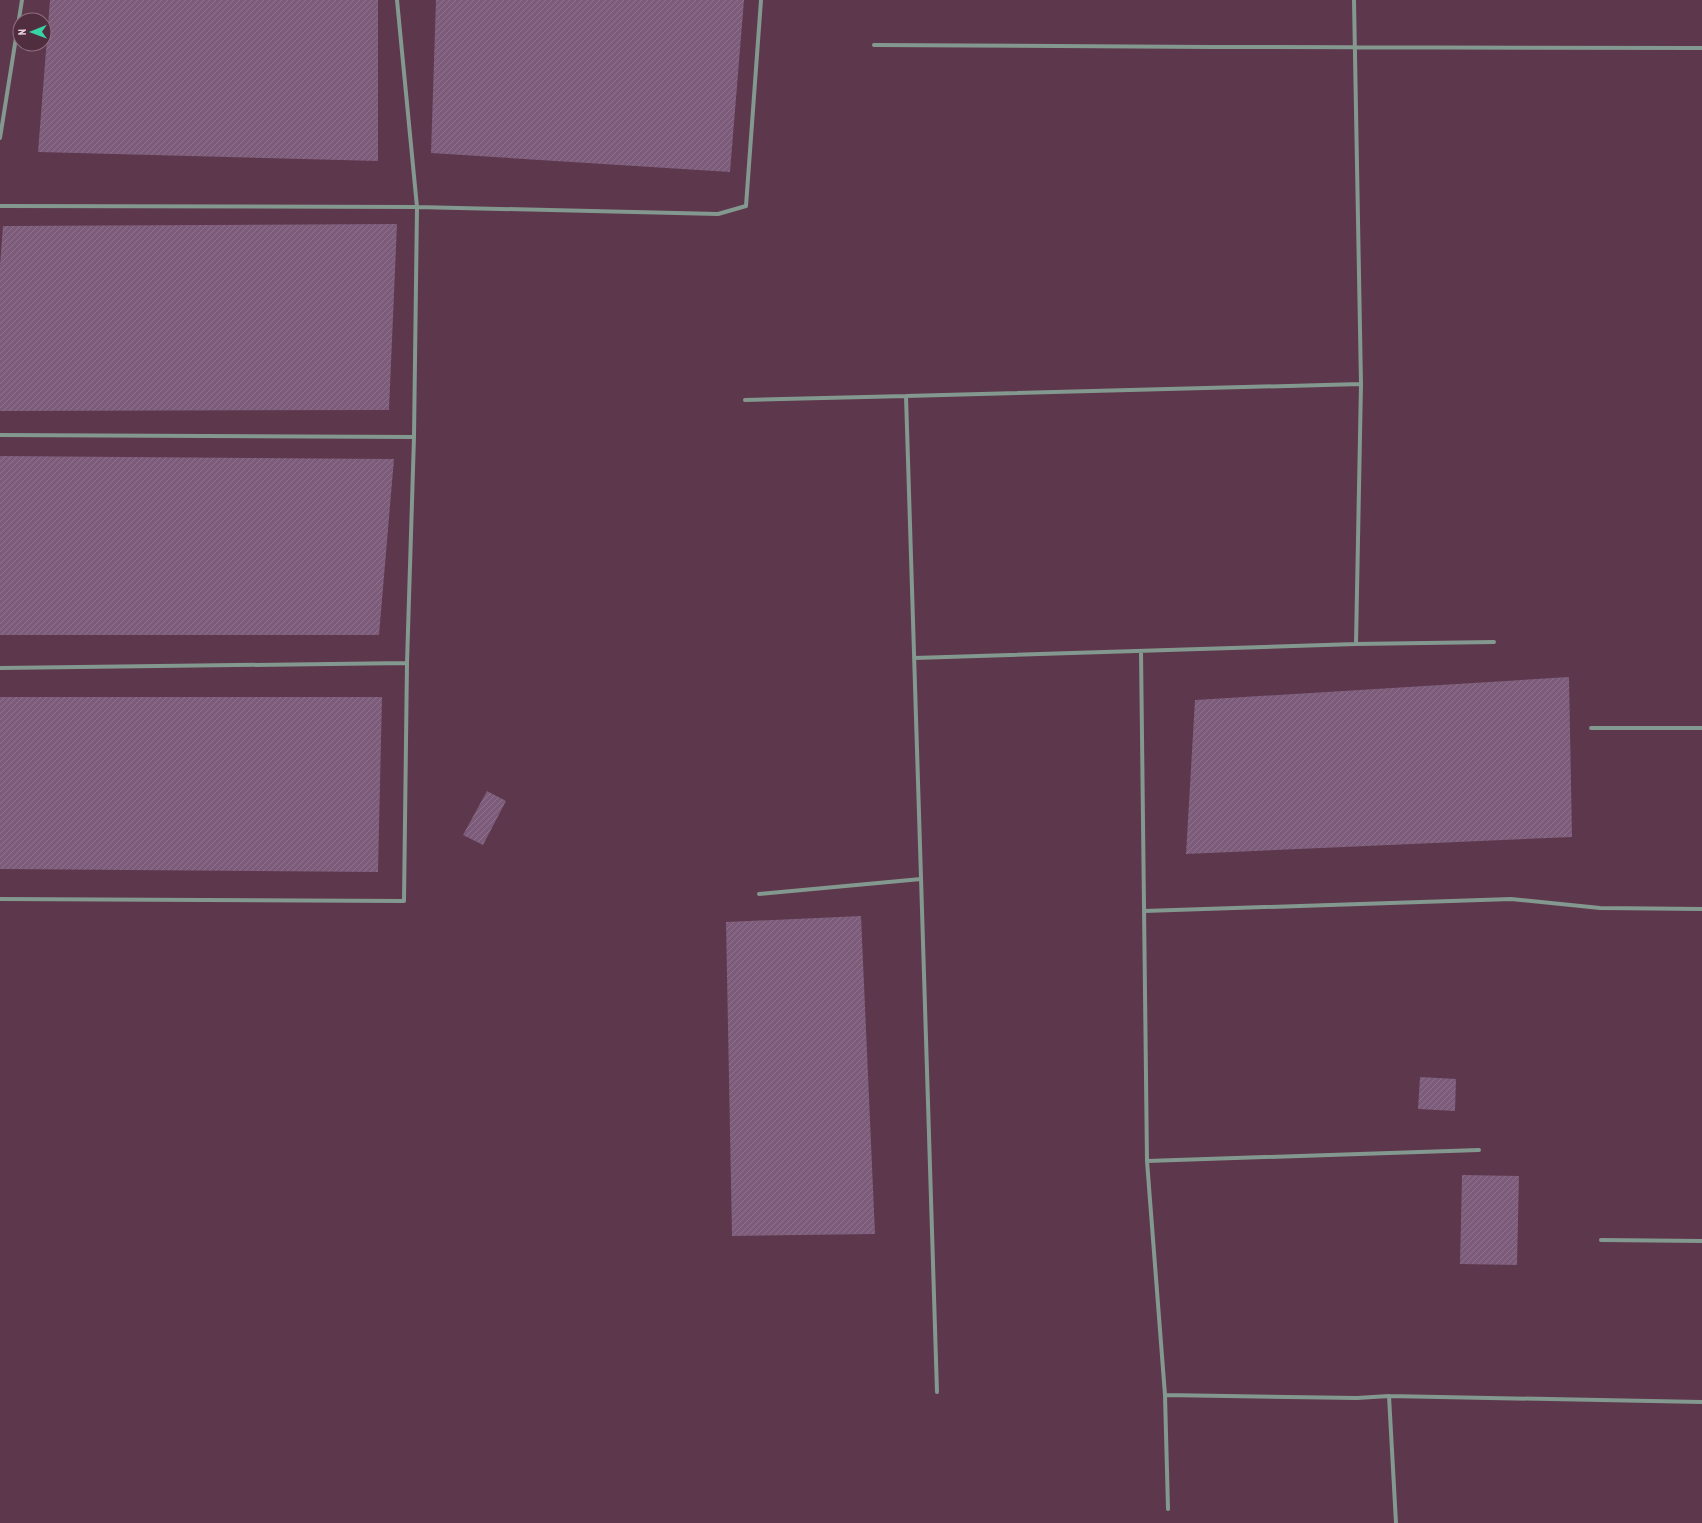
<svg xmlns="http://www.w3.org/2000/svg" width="1702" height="1523" font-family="'PT Sans Narrow',sans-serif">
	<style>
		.building { fill: url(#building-hatch) }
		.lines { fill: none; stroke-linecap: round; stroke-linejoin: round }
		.street { stroke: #83988f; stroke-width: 4 }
	</style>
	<defs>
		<pattern id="building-hatch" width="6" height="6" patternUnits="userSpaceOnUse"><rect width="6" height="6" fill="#7c5c7a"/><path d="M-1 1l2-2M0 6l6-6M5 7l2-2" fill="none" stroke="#8f728c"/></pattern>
	</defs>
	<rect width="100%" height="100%" fill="#5d374b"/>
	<!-- building -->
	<path class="building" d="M50,0H378V161L38,152Z
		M436,0H744L730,172L431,153Z
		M397,224L389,410L0,411V266L3,226Z
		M0,456L394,459L379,635H0Z
		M1569,677L1572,837L1186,854L1195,700Z
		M0,697H382L378,872L0,869Z
		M487,791L506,801L483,845L463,835Z
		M861,916L875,1234L732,1236L726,922Z
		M1420,1077L1456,1079L1455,1111L1418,1109Z
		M1462,1175L1519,1176L1517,1265L1460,1264Z"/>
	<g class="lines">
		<!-- street -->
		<path class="street" d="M1354,0L1361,384L1356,644
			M874,45L1211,47L1702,48
			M0,138L22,0
			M0,206L417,207L718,214L746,206L761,0
			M745,400L906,396
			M0,435L414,437
			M1141,651L1147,1161L1165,1395L1168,1509
			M914,658L1356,644L1494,642
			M0,668L407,663L414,437L417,207L397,0
			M1591,728H1702
			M759,894L921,879
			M0,899L404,901L407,663
			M1144,911L1511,899L1600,908L1702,909
			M1147,1161L1479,1150
			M1601,1240L1702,1241
			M937,1392L906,396L1361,384
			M1165,1395L1357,1398L1389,1396L1396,1523
			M1389,1396L1702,1402"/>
	</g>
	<!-- north arrow -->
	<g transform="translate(32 32) rotate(269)"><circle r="19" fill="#512d40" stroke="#8e6f7f"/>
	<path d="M0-3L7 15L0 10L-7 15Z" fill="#37d4a6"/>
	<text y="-6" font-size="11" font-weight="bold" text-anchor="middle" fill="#ead2dd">N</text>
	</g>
</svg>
